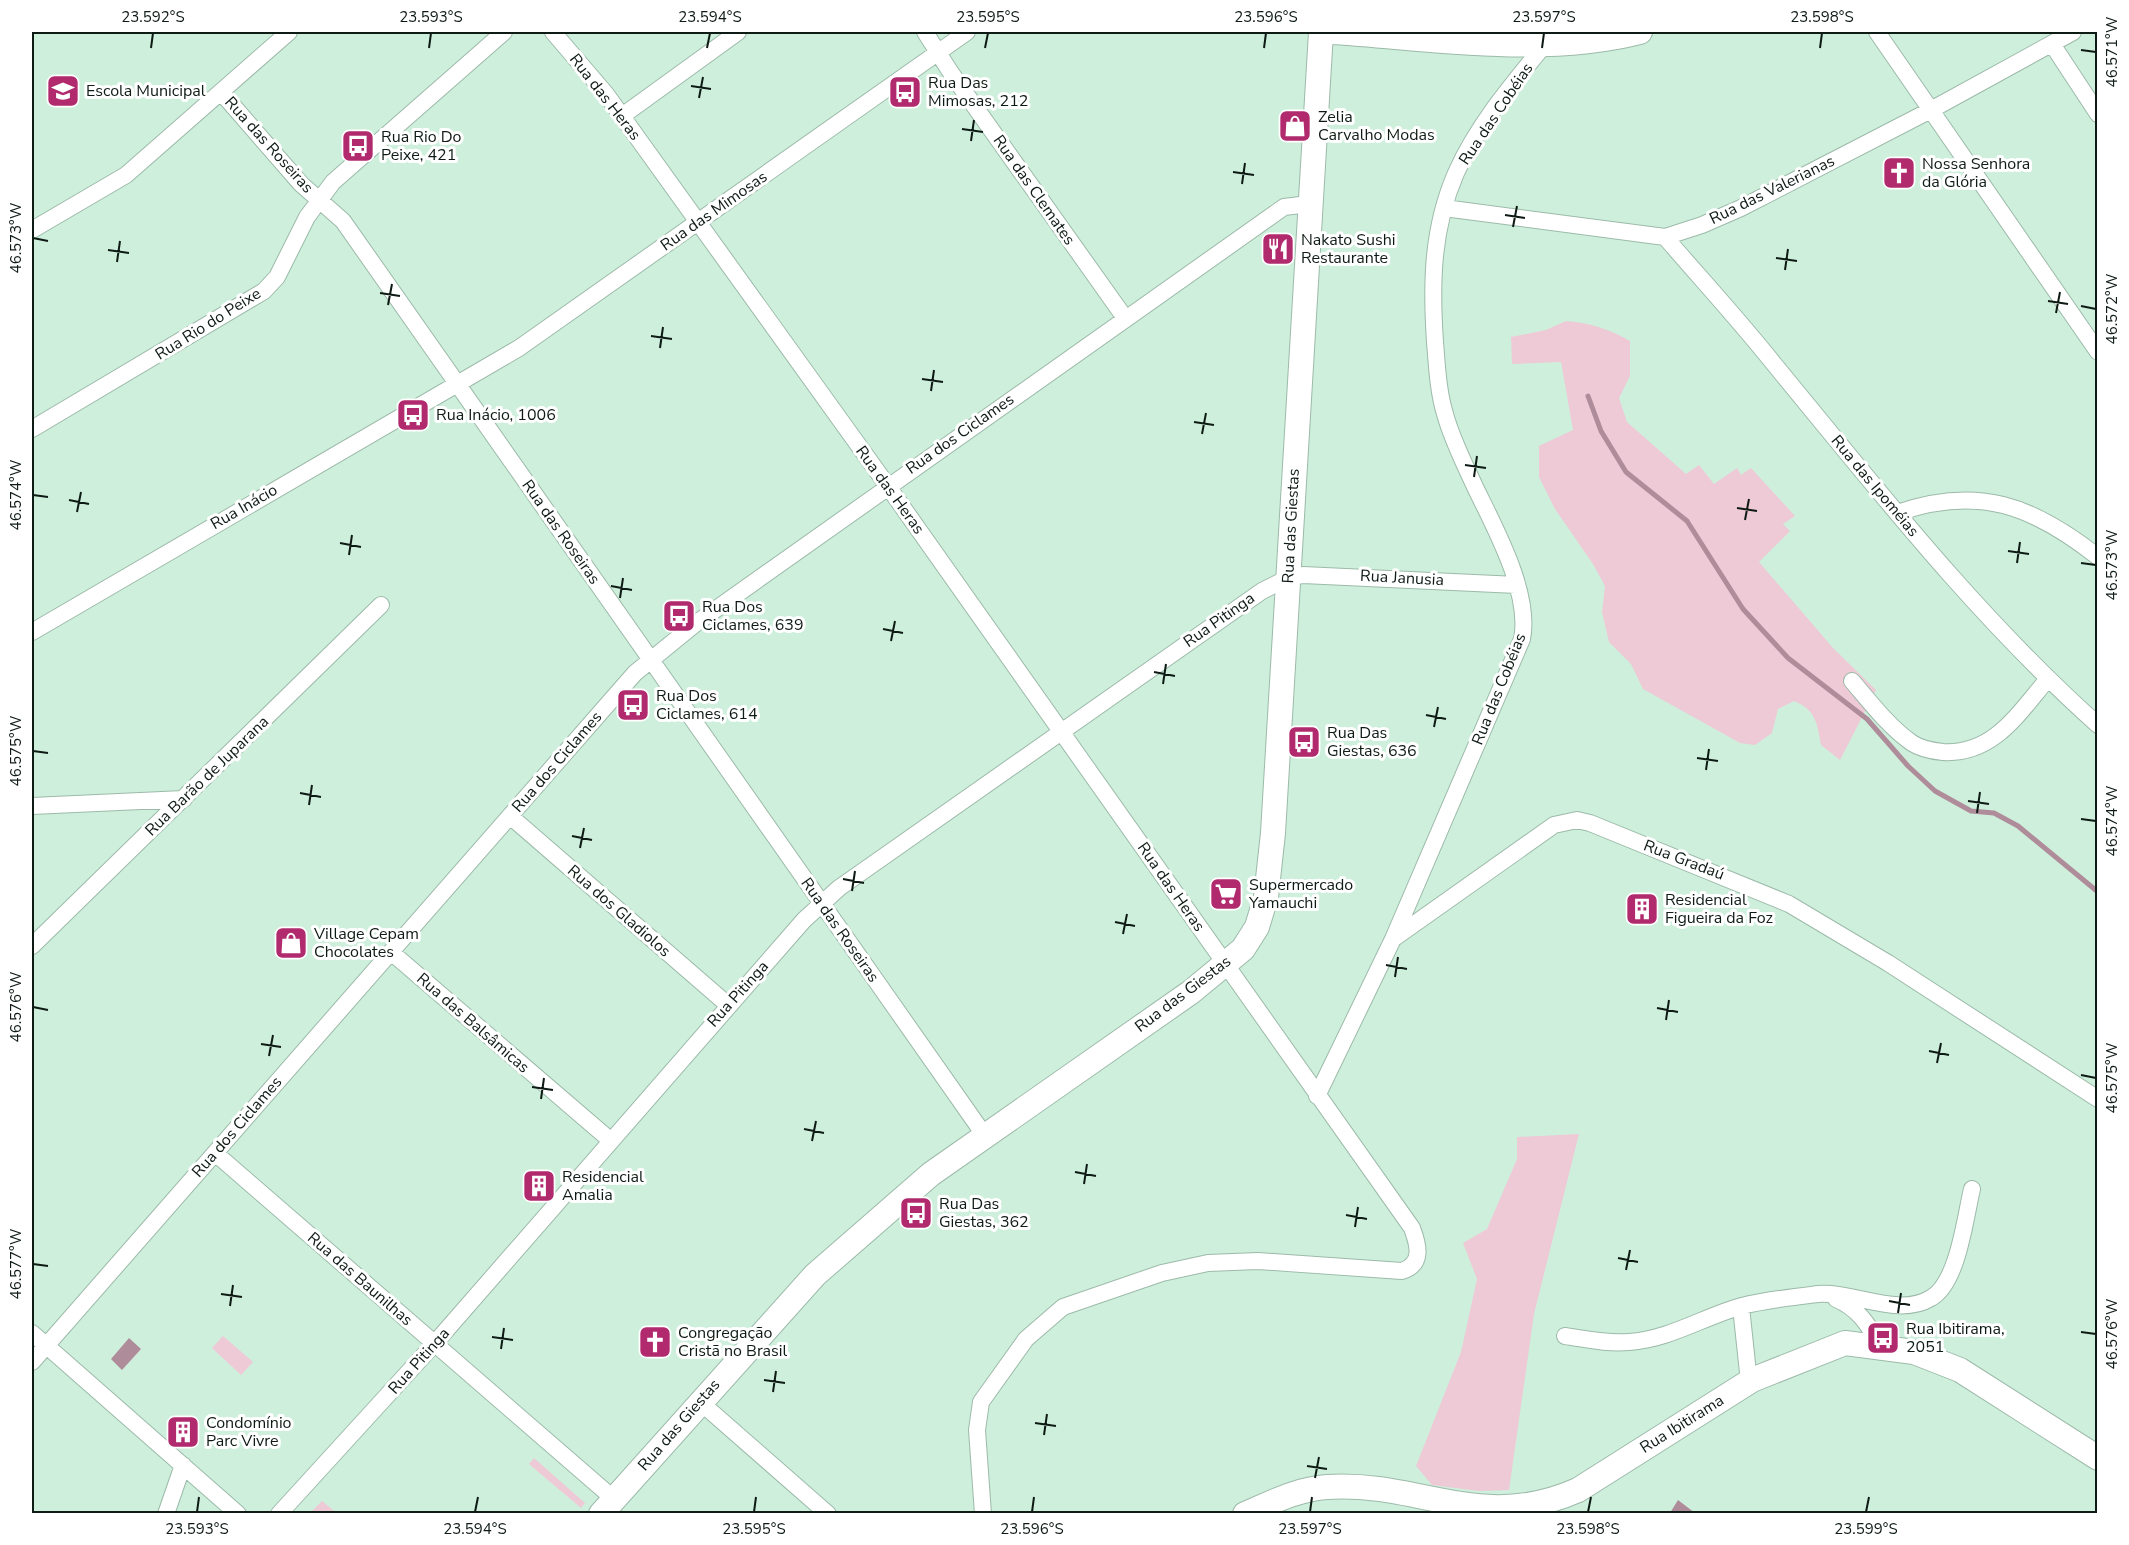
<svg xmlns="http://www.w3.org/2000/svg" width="2129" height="1545" font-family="'Nunito Sans',sans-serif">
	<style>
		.green { fill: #eec9d6 }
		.water { fill: #af8c99 }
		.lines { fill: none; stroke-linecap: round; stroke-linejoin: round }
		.stream { stroke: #af8c99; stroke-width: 5 }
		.street-casing { stroke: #9cbaa9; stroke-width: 18 }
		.secondary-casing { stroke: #9cbaa9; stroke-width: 26 }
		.street { stroke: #fff; stroke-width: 16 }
		.secondary { stroke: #fff; stroke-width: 24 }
		.ticks { fill: none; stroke: #0e1a14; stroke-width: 2 }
		.labels { text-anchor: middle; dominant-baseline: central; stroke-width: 6; stroke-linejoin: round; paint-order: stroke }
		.poi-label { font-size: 16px; fill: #0e1a14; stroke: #fff; text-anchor: start }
		.street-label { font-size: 16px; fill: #0e1a14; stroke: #fff }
		.neatline { fill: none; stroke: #0e1a14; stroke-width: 2 }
		.ticks-label { font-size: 15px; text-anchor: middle; fill: #0e1a14 }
	</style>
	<rect width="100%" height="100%" fill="#cfefdd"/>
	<!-- green -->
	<path class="green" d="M1566,321C1590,323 1609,329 1630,341V376L1619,398L1627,422L1686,474L1699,465L1714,484L1737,468L1741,475L1751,468L1795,516L1783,524L1790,531L1759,562L1833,648L1876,690L1840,760L1821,745C1817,723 1816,710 1794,701L1778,709L1772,733L1755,745L1740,743L1643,689L1631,664L1609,642L1602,612L1605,586L1593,564L1555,509L1539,477V446L1573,430L1561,362L1512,364L1511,337L1546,330Z
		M1579,1134L1534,1314L1509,1490L1479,1491L1432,1485L1416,1466L1461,1352L1477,1279L1463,1243L1487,1229L1517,1159V1137Z
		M223,1336L253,1362L241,1375L212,1348Z
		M534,1458L585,1503L581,1508L529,1464Z
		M322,1501L334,1511L332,1513H310Z"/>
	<!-- water -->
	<path class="water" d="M129,1338L141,1349L122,1370L111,1359Z
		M1678,1500L1695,1513H1670Z"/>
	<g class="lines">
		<!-- stream -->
		<path class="stream" d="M1588,396L1601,431L1626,472L1687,521L1743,609L1788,658L1867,719L1908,766L1935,791L1971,811L1994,813L2018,826L2098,892"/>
		<!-- street casing -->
		<g class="street-casing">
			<path id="street" d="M553,32L606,94L887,485L1412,1228C1418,1244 1424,1264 1402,1271L1258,1261L1208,1263L1162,1273L1063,1307L1026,1339L981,1402L977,1430L983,1514
				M925,32L951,73L1125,318
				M1877,32L2098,352
				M2052,44L2098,114
				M221,92L301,184L343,221L985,1136
				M622,116L738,32
				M1444,208L1665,237L1702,225L1741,208L1929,111L2073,32
				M32,230L126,175L289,32
				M1665,237C1701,279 1739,320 1774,364C1877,489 1977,617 2098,725
				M32,429L264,291L277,277L307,217L333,182L504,32
				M1897,513C1978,485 2032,505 2098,557
				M32,632L519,348L967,32
				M1852,681C1870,702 1889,727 1912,743C1921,749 1932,751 1943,752C1993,755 2018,714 2047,680
				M32,806L184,799
				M510,816L728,1005
				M1393,939L1554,825L1577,820L1590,823L1789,904L1888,963L2098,1099
				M32,946L381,605
				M391,952L610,1140
				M1317,1096L1393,939L1522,639C1531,594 1496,530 1476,489C1465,465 1452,440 1445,414C1438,391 1437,366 1435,342C1431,283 1432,228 1456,173C1479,121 1520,75 1555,32
				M215,1153L614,1499
				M1836,1299C1858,1308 1869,1325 1879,1345
				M1741,1307L1749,1382
				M32,1333L238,1514
				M1565,1336C1586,1339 1607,1344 1629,1342C1670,1339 1703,1317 1742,1306C1766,1300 1793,1297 1818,1294C1854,1291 1898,1318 1931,1298C1958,1283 1965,1218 1972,1189
				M32,1362L635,673L695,624L1284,207L1309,204
				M699,1401L828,1514
				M166,1514L183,1465
				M279,1514L435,1343L804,920L839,888L1262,591L1288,578L1303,575L1517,585"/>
		</g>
		<!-- secondary casing -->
		<g class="secondary-casing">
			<path id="secondary" d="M1332,32C1431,38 1543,57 1640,32
				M601,1514L815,1275L931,1174L1191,992L1243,949L1257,927L1266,897L1273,833L1321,32
				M1245,1514C1271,1503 1297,1489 1327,1487C1420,1481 1481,1533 1578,1490L1752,1380L1845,1343L1914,1352L1960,1370L2098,1458"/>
		</g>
		<!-- street -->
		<use href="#street" class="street"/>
		<!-- secondary -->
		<use href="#secondary" class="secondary"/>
	</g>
	<!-- ticks -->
	<path class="ticks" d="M151,48L153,33M429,48L431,33M707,48L710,33M985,48L988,33M1264,48L1266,33M1542,48L1544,33M1820,48L1822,33M2081,50L2096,52M691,86L711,89M699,98L703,77M962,129L983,132M971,141L974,120M1233,172L1254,175M1242,184L1245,163M1505,215L1525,218M1513,227L1517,206M33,238L48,241M108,250L129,253M1776,258L1797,261M117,262L120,241M1785,270L1788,249M380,293L400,296M2048,301L2068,304M388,305L392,284M2081,306L2096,309M2056,313L2060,292M651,336L672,339M660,348L663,327M922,379L943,382M931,391L934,370M1194,422L1214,425M1202,434L1206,413M1465,465L1486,468M1474,477L1477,456M33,495L48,497M69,500L89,504M1737,508L1757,511M77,512L81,492M1745,520L1749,499M340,543L361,547M2008,551L2029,554M349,555L352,535M2017,563L2020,542M2081,563L2096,565M611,586L632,590M620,598L623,578M883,629L903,633M891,641L895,621M1154,672L1175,676M1163,684L1166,664M1426,715L1446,719M1434,727L1438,707M33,751L48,753M1697,758L1718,761M1706,770L1709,749M300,793L321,797M1968,801L1989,804M309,805L312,785M1977,813L1980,792M2081,819L2096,821M572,836L592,840M580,848L584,828M843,879L864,883M852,891L855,871M1115,922L1135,926M1123,934L1127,914M1386,965L1407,969M1395,977L1398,957M33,1007L48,1010M1657,1008L1678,1012M1666,1020L1669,1000M261,1044L281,1047M1929,1051L1949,1055M269,1056L273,1035M1937,1063L1941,1043M2081,1075L2096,1078M532,1087L553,1090M541,1099L544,1078M804,1129L824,1133M812,1141L816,1121M1075,1172L1096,1176M1084,1184L1087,1164M1346,1215L1367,1219M1355,1227L1358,1207M1618,1258L1638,1262M33,1264L48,1266M1626,1270L1630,1250M221,1294L242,1297M1889,1301L1910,1305M230,1306L233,1285M1898,1313L1901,1293M2081,1332L2096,1334M492,1337L513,1340M501,1349L504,1328M764,1380L785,1383M773,1392L776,1371M1035,1423L1056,1426M1044,1435L1047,1414M1307,1466L1327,1469M1315,1478L1319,1457M197,1512L199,1497M475,1512L478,1497M754,1512L756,1497M1032,1512L1034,1497M1310,1512L1312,1497M1588,1512L1591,1497M1866,1512L1869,1497"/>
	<!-- icons -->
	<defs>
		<g id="school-square" transform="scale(1.725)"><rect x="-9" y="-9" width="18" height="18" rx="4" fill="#b12a6e" stroke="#fff"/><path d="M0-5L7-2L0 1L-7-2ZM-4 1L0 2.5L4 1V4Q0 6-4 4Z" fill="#fff"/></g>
		<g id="bus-square" transform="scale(1.725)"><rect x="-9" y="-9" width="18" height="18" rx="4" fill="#b12a6e" stroke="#fff"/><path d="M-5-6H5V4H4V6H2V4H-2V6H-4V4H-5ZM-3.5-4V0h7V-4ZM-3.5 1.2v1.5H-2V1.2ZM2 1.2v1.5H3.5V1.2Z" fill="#fff"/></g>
		<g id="shop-square" transform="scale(1.725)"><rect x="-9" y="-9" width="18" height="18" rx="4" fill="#b12a6e" stroke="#fff"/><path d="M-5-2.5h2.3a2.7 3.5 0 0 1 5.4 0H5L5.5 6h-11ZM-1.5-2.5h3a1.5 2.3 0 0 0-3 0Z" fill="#fff"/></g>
		<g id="church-square" transform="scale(1.725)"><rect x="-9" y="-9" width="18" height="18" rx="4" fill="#b12a6e" stroke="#fff"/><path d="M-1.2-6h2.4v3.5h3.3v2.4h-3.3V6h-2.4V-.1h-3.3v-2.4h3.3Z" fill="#fff"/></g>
		<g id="restaurant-square" transform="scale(1.725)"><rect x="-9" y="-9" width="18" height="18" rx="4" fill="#b12a6e" stroke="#fff"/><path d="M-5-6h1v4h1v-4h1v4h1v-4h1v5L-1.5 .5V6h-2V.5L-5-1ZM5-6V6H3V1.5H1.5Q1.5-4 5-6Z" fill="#fff"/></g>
		<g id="supermarket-square" transform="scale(1.725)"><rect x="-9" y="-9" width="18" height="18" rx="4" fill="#b12a6e" stroke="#fff"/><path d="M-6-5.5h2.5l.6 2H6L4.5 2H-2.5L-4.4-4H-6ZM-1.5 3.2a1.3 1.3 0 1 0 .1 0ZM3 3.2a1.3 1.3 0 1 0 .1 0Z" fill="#fff"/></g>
		<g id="building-square" transform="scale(1.725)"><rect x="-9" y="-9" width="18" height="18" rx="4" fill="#b12a6e" stroke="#fff"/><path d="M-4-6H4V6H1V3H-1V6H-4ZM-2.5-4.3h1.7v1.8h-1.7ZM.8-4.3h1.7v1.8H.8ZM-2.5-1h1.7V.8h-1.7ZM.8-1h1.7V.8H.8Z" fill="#fff"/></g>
	</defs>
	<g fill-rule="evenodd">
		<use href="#school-square" x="63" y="91"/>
		<use href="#bus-square" x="905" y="92"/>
		<use href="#shop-square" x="1295" y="126"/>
		<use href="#bus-square" x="358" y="146"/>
		<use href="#church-square" x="1899" y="173"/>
		<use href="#restaurant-square" x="1278" y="249"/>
		<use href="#bus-square" x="413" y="415"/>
		<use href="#bus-square" x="679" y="616"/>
		<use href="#bus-square" x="633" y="705"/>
		<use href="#bus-square" x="1304" y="742"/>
		<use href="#supermarket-square" x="1226" y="894"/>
		<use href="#building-square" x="1642" y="909"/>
		<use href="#shop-square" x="291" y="943"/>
		<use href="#building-square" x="539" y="1186"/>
		<use href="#bus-square" x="916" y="1213"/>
		<use href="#bus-square" x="1883" y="1338"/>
		<use href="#church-square" x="655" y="1342"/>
		<use href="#building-square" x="183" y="1432"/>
	</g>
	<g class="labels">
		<!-- poi labels -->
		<g class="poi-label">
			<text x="928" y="83">Rua Das<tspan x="928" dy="18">Mimosas, 212</tspan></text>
			<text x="86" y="91">Escola Municipal</text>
			<text x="1318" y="117">Zelia<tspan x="1318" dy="18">Carvalho Modas</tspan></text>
			<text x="381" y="137">Rua Rio Do<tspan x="381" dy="18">Peixe, 421</tspan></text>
			<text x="1922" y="164">Nossa Senhora<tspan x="1922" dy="18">da Glória</tspan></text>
			<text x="1301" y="240">Nakato Sushi<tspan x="1301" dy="18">Restaurante</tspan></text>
			<text x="436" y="415">Rua Inácio, 1006</text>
			<text x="702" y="607">Rua Dos<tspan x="702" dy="18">Ciclames, 639</tspan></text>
			<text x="656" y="696">Rua Dos<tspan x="656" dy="18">Ciclames, 614</tspan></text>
			<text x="1327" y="733">Rua Das<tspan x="1327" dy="18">Giestas, 636</tspan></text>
			<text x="1249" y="885">Supermercado<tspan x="1249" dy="18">Yamauchi</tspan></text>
			<text x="1665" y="900">Residencial<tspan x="1665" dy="18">Figueira da Foz</tspan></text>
			<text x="314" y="934">Village Cepam<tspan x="314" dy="18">Chocolates</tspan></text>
			<text x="562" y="1177">Residencial<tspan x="562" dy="18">Amalia</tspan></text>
			<text x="939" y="1204">Rua Das<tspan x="939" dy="18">Giestas, 362</tspan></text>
			<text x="1906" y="1329">Rua Ibitirama,<tspan x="1906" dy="18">2051</tspan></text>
			<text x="678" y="1333">Congregação<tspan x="678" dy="18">Cristã no Brasil</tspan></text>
			<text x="206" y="1423">Condomínio<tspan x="206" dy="18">Parc Vivre</tspan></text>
		</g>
		<!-- street labels -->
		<g class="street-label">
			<text transform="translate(605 97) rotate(52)">Rua das Heras</text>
			<text transform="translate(1496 114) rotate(-56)">Rua das Cobéias</text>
			<text transform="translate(269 145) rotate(48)">Rua das Roseiras</text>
			<text transform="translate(1034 190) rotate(55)">Rua das Clemates</text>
			<text transform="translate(1772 190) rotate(-26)">Rua das Valerianas</text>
			<text transform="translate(714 211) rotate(-35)">Rua das Mimosas</text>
			<text transform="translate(208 324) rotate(-32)">Rua Rio do Peixe</text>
			<text transform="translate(960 434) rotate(-35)">Rua dos Ciclames</text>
			<text transform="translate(1875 486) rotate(50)">Rua das Ipoméias</text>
			<text transform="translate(890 490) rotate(54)">Rua das Heras</text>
			<text transform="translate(244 507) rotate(-30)">Rua Inácio</text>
			<text transform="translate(1291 526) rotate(-87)">Rua das Giestas</text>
			<text transform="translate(561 532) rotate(55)">Rua das Roseiras</text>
			<text transform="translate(1402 578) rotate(3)">Rua Janusia</text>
			<text transform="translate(1219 620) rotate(-35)">Rua Pitinga</text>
			<text transform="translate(1499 689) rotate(-68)">Rua das Cobéias</text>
			<text transform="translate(557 762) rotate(-49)">Rua dos Ciclames</text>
			<text transform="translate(207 776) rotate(-44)">Rua Barão de Juparana</text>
			<text transform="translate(1684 860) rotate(21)">Rua Gradaú</text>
			<text transform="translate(1171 887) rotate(55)">Rua das Heras</text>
			<text transform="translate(619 911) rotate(41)">Rua dos Gladiolos</text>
			<text transform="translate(840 930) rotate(55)">Rua das Roseiras</text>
			<text transform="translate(738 994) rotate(-48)">Rua Pitinga</text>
			<text transform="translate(1183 994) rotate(-37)">Rua das Giestas</text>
			<text transform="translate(473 1023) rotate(41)">Rua das Balsâmicas</text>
			<text transform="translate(237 1127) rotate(-49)">Rua dos Ciclames</text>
			<text transform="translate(360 1279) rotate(41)">Rua das Baunilhas</text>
			<text transform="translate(419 1361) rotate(-48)">Rua Pitinga</text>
			<text transform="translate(1682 1424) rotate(-32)">Rua Ibitirama</text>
			<text transform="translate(679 1425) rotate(-49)">Rua das Giestas</text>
		</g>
	</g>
	<!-- border -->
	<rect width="2129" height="1545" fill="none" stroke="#ffffff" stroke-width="66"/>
	<rect x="33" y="33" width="2063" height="1479" class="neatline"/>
	<g class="ticks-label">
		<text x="153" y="22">23.592°S</text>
		<text x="431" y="22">23.593°S</text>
		<text x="710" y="22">23.594°S</text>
		<text x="988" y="22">23.595°S</text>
		<text x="1266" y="22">23.596°S</text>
		<text x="1544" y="22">23.597°S</text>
		<text x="1822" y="22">23.598°S</text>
		<text transform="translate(2112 52) rotate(-90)" y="5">46.571°W</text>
		<text transform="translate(16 238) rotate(-90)" y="5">46.573°W</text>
		<text transform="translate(2112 309) rotate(-90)" y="5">46.572°W</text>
		<text transform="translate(16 495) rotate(-90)" y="5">46.574°W</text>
		<text transform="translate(2112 565) rotate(-90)" y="5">46.573°W</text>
		<text transform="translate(16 751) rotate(-90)" y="5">46.575°W</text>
		<text transform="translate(2112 821) rotate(-90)" y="5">46.574°W</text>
		<text transform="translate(16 1007) rotate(-90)" y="5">46.576°W</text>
		<text transform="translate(2112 1078) rotate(-90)" y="5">46.575°W</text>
		<text transform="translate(16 1264) rotate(-90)" y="5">46.577°W</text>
		<text transform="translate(2112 1334) rotate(-90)" y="5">46.576°W</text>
		<text x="197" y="1534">23.593°S</text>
		<text x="475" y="1534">23.594°S</text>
		<text x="754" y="1534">23.595°S</text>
		<text x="1032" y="1534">23.596°S</text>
		<text x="1310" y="1534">23.597°S</text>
		<text x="1588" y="1534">23.598°S</text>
		<text x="1866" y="1534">23.599°S</text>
	</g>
</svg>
